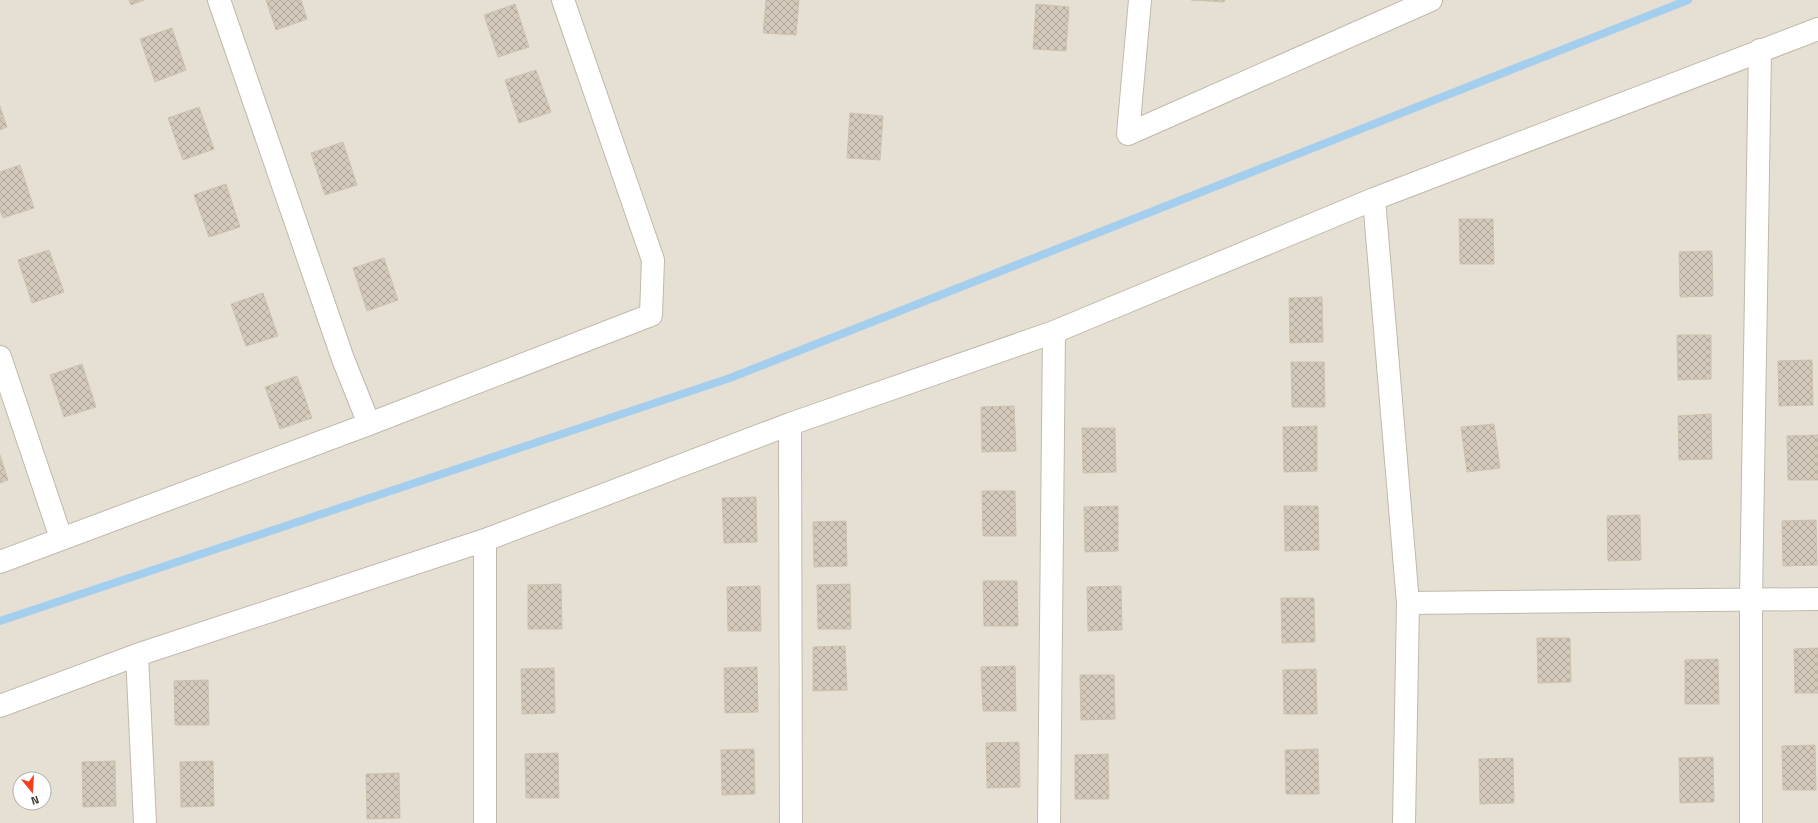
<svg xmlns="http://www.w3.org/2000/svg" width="1818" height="823" font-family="'Titillium Web',sans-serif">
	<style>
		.residential { fill: #e6e0d4; fill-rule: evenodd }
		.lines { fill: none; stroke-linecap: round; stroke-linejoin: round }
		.stream { stroke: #a3ceed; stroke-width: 8 }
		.building { fill: url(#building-cross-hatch); stroke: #cec2af }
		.minor-casing { stroke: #c0b9ab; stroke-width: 24 }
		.minor { stroke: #fff; stroke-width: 22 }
	</style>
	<defs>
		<pattern id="building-cross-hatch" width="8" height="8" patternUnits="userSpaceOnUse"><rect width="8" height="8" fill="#d3cabb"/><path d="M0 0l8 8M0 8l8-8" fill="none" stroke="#ada599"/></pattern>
	</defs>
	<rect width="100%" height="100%" fill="#f2efe6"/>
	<!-- residential -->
	<path class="residential" d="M0,0H1818V823H0ZM20,779H44V803H20Z"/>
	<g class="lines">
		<!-- stream -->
		<path class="stream" d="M0,621L730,378L1688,0"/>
	</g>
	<!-- building -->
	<path class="building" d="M129,0H144L131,5Z
		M266,0H301L307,19L276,30Z
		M766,0H799L796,35L763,33Z
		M1191,0H1225L1224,2Z
		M515,4L529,47L498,57L484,15Z
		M1036,4L1069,7L1066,51L1033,49Z
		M172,28L186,70L155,82L140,39Z
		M536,70L551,112L519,123L505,80Z
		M0,106L7,127L0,130Z
		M199,107L214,149L183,160L168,118Z
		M850,113L883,116L880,160L847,158Z
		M343,142L357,185L325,195L311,153Z
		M20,165L34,208L3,218L0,210V172Z
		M226,184L240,227L209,237L194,195Z
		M1459,219H1493L1494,264H1460Z
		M49,250L64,292L32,303L18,260Z
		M1712,251L1713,296L1680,297L1679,252Z
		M384,258L398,300L367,311L353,268Z
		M263,293L278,336L246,346L231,304Z
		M1322,297L1323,342L1290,343L1289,298Z
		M1677,335H1711V379L1678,380Z
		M1812,360L1813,405L1779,406L1778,361Z
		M1291,362H1324L1325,407H1292Z
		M82,364L96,407L64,417L50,375Z
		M297,376L312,418L280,429L265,387Z
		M1014,406L1016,451L982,452L981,407Z
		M1711,414L1712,459L1679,460L1678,416Z
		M1494,424L1500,468L1467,472L1461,427Z
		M1317,426V471L1284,472L1283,427Z
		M1082,428H1115L1116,472L1083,473Z
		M1818,435V480H1788L1787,436Z
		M0,455L8,480L0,483Z
		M982,491H1015L1016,536H983Z
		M756,497L757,542L724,543L722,498Z
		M1118,506V551L1085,552L1084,507Z
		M1284,506H1318L1319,550L1285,551Z
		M1640,515L1641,560L1608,561L1607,516Z
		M1816,520L1817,565L1783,566L1782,521Z
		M846,521L847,566L814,567L813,522Z
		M983,581H1017L1018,626H984Z
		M561,584L562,629H528V585Z
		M850,584L851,629H818L817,585Z
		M760,586L761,631H728L727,587Z
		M1121,586L1122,630L1088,631L1087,587Z
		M1281,598H1314L1315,642L1282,643Z
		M1537,638H1570L1571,682L1538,683Z
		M845,646L847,690L813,691V647Z
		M1818,648V693H1795L1794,649Z
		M1718,659L1719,704H1685V660Z
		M1015,666L1016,711H983L981,667Z
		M757,667L758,712L725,713L724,668Z
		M554,668L555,713L522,714L521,669Z
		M1316,669L1317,714H1284L1283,670Z
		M1080,675H1114L1115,719L1081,720Z
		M208,680L209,725H175L174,681Z
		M1019,742L1020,787L987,788L986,743Z
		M1815,745L1816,790H1783L1782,746Z
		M754,749L755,794L722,795L721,750Z
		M1318,749L1319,794H1286L1285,750Z
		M558,753L559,798H526L525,754Z
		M1108,754L1109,799H1075V755Z
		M1713,757L1714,802L1680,803L1679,758Z
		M1513,758L1514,803L1480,804L1479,759Z
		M115,761L116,806L83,807L82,762Z
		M213,761L214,806L181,807L180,762Z
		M399,773L400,818L367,819L366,774Z"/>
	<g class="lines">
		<!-- minor casing -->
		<g class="minor-casing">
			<path id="minor" d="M219,0L343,359L369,424
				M1140,0L1128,134L1431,0
				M1374,199L1408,603L1404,823
				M0,357L61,538
				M790,424L791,823
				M0,562L369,424L651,315L653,260L563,0
				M1408,603L1818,599
				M137,655L145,823
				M0,706L137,655L485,540L790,424L1054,332L1374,199L1818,29
				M485,823V540
				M1049,823L1054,332
				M1751,823V599L1760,50"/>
		</g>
		<!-- minor -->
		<use href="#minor" class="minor"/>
	</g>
	<!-- north arrow -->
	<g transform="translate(32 791) rotate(162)"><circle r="19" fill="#ffffff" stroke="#b4b2ae"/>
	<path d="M0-3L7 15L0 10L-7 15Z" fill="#f3401c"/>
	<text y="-6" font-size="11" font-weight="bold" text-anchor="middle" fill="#443f35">N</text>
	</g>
</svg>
